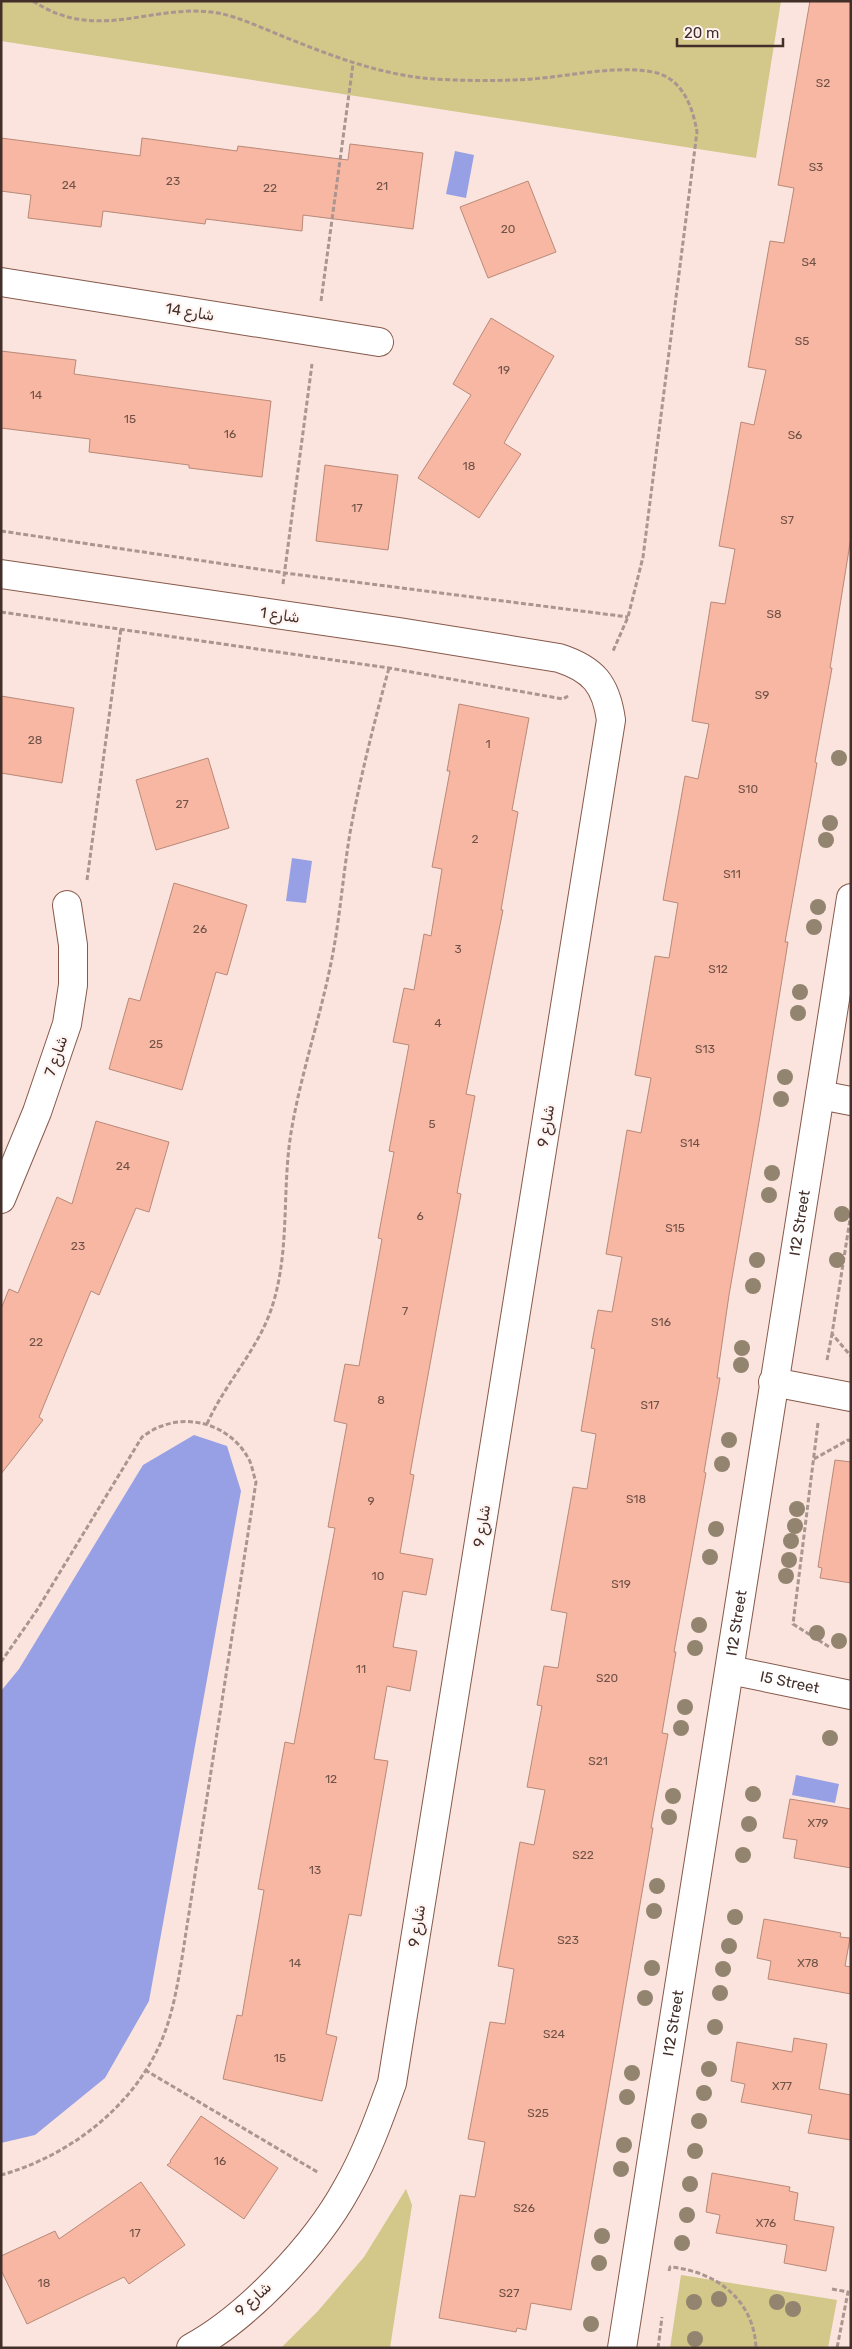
<svg xmlns="http://www.w3.org/2000/svg" width="852" height="2349" font-family="Rubik,'Noto Naskh Arabic',sans-serif">
	<style>
		.green { fill: #d3c78a }
		.water { fill: #98a0e5 }
		.building { fill: #f7b7a2; stroke: #b98979 }
		.lines { fill: none; stroke-linecap: round; stroke-linejoin: round }
		.minor-casing { stroke: #86594b; stroke-width: 30 }
		.path { stroke: #aa958f; stroke-width: 3; stroke-dasharray: 5 2.5; stroke-linecap: butt }
		.minor { stroke: #fff; stroke-width: 28 }
		.tree { fill: #92846e }
		.labels { text-anchor: middle; dominant-baseline: central; stroke-width: 4.5; stroke-linejoin: round; paint-order: stroke }
		.number-label { font-size: 12px; fill: #705147 }
		.street-label { font-size: 15px; fill: #432f29; stroke: #fff4f1 }
	</style>
	<rect width="100%" height="100%" fill="#fae4dd"/>
	<!-- green -->
	<path class="green" d="M1,1H781L756,158L1,41Z
		M406,2189L412,2205L390,2348H281L318,2311L364,2257Z
		M681,2275L837,2300L828,2348H670Z"/>
	<!-- water -->
	<path class="water" d="M455,151L474,155L466,198L446,194Z
		M292,858L312,861L306,903L286,901Z
		M194,1435L227,1446L241,1491L149,2001L105,2078L35,2135L1,2143V1691L19,1669L143,1465Z
		M796,1775L839,1784L835,1803L792,1795Z"/>
	<!-- building -->
	<path class="building" d="M810,1H851V537L830,668H832L815,762L817,763L785,942H788L760,1116L729,1295L717,1378H720L704,1472L706,1473L674,1652H676L662,1733L668,1734L651,1828H653L571,2310L531,2303L526,2330L517,2328L516,2332L439,2318L460,2195L475,2197L485,2142L468,2139L490,2022L505,2024L514,1969L498,1966L520,1842L534,1845L545,1790L527,1787L542,1706L537,1705L544,1666L558,1668L567,1613L551,1610L573,1487L587,1489L596,1434L581,1431L595,1349L591,1348L598,1310L612,1312L622,1257L606,1254L627,1130L641,1133L651,1078L635,1075L655,956L669,958L678,903L663,900L685,776L698,779L709,724L692,721L711,602L725,604L735,549L719,546L741,422L754,425L766,370L748,367L770,241L784,243L794,188L778,185Z
		M1,138L140,156L142,138L237,151L238,146L348,160L350,144L423,153L413,229L303,215L302,231L206,219L205,224L103,211L101,227L28,218L31,195L1,191Z
		M528,181L556,252L488,278L460,207Z
		M491,318L554,356L504,443L521,454L479,518L418,478L471,395L453,384Z
		M1,351L76,360L74,374L271,401L262,477L189,468V465L89,452L90,439L1,428Z
		M325,465L398,475L388,550L316,541Z
		M1,696L74,708L62,783L1,773Z
		M459,704L529,718L512,810L518,812L501,910H503L466,1094L475,1096L457,1193L461,1194L410,1474L414,1475L400,1553L433,1559L426,1595L403,1591L393,1647L417,1651L410,1691L387,1686L374,1759L388,1761L361,1916L349,1914L326,2034L337,2037L322,2101L223,2079L237,2015L242,2016L264,1890L258,1889L285,1742L294,1744L335,1528L328,1527L347,1424L334,1421L345,1364L359,1366L382,1239L378,1238L394,1152L389,1151L409,1045L393,1042L404,988L414,990L424,934L431,936L442,869L432,867L450,771H447Z
		M208,758L229,828L156,850L136,780Z
		M174,883L247,905L227,975L216,972L182,1090L109,1069L129,998L140,1001Z
		M96,1121L169,1142L149,1212L136,1208L99,1295L91,1291L39,1417L43,1420L1,1474V1309L9,1289L18,1293L57,1197L72,1204Z
		M835,1460L851,1462V1583L820,1578L822,1568L818,1567Z
		M790,1799L851,1809V1868L794,1858L797,1840L783,1838Z
		M764,1919L841,1933L840,1937L850,1938L845,1966L851,1967V1994L768,1979L771,1961L757,1958Z
		M794,2038L827,2044L819,2089L851,2095V2140L808,2133L812,2115L741,2102L745,2084L731,2081L737,2042L792,2052Z
		M201,2116L278,2168L244,2219L167,2165L171,2162L170,2161Z
		M712,2173L790,2187L789,2191L798,2193L794,2220L834,2227L826,2271L784,2263L787,2245L716,2233L720,2215L706,2212Z
		M141,2182L185,2245L129,2284L124,2277L27,2324L1,2270V2256L55,2231L59,2239Z"/>
	<g class="lines">
		<!-- minor casing -->
		<g class="minor-casing">
			<g id="minor">
				<path d="M1,282L379,342"/>
				<path d="M1,574L399,632L559,658C593,669 606,684 611,720L392,2083C379,2119 366,2155 347,2188C316,2245 248,2317 191,2348"/>
				<path d="M820,1095L851,1101"/>
				<path d="M1,1199L37,1112L67,1024L73,985V945L67,905"/>
				<path d="M773,1382L851,1397"/>
				<path id="s1" d="M730,1670L851,1695"/>
				<path id="s2" d="M622,2348L851,898"/>
			</g>
		</g>
		<!-- path -->
		<path class="path" d="M33,1C98,44 153,2 218,13C239,17 262,28 282,36C332,56 380,75 434,79C467,81 500,81 533,79C570,76 622,64 657,73C683,80 693,108 697,132L643,557L628,617L613,651
			M321,301L353,64
			M1,531L285,573L628,617
			M283,584L312,364
			M1,612L389,668L563,699L568,696
			M87,880L121,628
			M851,1213L832,1334L851,1356
			M827,1360L832,1334
			M818,1423L793,1624L831,1648
			M207,1424C225,1383 258,1350 272,1307C291,1248 281,1187 292,1127C302,1070 321,1015 332,958C340,917 343,875 350,833C360,778 374,723 389,668
			M814,1459L848,1440L851,1441
			M1,1662L37,1610L142,1437C148,1433 155,1428 162,1426C193,1414 230,1427 247,1456C252,1463 253,1474 256,1482L182,1958C178,1982 174,2006 166,2029C141,2101 73,2155 1,2175
			M145,2070L319,2173
			M669,2271L670,2267C715,2271 754,2299 756,2348
			M832,2289L848,2292L837,2348
			M658,2348L662,2317"/>
		<!-- minor -->
		<use href="#minor" class="minor"/>
	</g>
	<!-- trees -->
	<g class="tree">
		<circle cx="839" cy="758" r="8"/>
		<circle cx="830" cy="823" r="8"/>
		<circle cx="826" cy="840" r="8"/>
		<circle cx="818" cy="907" r="8"/>
		<circle cx="814" cy="927" r="8"/>
		<circle cx="800" cy="992" r="8"/>
		<circle cx="798" cy="1013" r="8"/>
		<circle cx="785" cy="1077" r="8"/>
		<circle cx="781" cy="1099" r="8"/>
		<circle cx="772" cy="1173" r="8"/>
		<circle cx="769" cy="1195" r="8"/>
		<circle cx="842" cy="1214" r="8"/>
		<circle cx="757" cy="1260" r="8"/>
		<circle cx="837" cy="1260" r="8"/>
		<circle cx="753" cy="1286" r="8"/>
		<circle cx="742" cy="1348" r="8"/>
		<circle cx="741" cy="1365" r="8"/>
		<circle cx="729" cy="1440" r="8"/>
		<circle cx="722" cy="1464" r="8"/>
		<circle cx="797" cy="1509" r="8"/>
		<circle cx="795" cy="1526" r="8"/>
		<circle cx="716" cy="1529" r="8"/>
		<circle cx="791" cy="1541" r="8"/>
		<circle cx="710" cy="1557" r="8"/>
		<circle cx="789" cy="1560" r="8"/>
		<circle cx="786" cy="1576" r="8"/>
		<circle cx="699" cy="1625" r="8"/>
		<circle cx="817" cy="1633" r="8"/>
		<circle cx="839" cy="1641" r="8"/>
		<circle cx="695" cy="1648" r="8"/>
		<circle cx="685" cy="1707" r="8"/>
		<circle cx="681" cy="1728" r="8"/>
		<circle cx="830" cy="1738" r="8"/>
		<circle cx="753" cy="1794" r="8"/>
		<circle cx="673" cy="1796" r="8"/>
		<circle cx="669" cy="1817" r="8"/>
		<circle cx="749" cy="1824" r="8"/>
		<circle cx="743" cy="1855" r="8"/>
		<circle cx="657" cy="1886" r="8"/>
		<circle cx="654" cy="1911" r="8"/>
		<circle cx="735" cy="1917" r="8"/>
		<circle cx="729" cy="1946" r="8"/>
		<circle cx="652" cy="1968" r="8"/>
		<circle cx="723" cy="1969" r="8"/>
		<circle cx="720" cy="1993" r="8"/>
		<circle cx="645" cy="1998" r="8"/>
		<circle cx="715" cy="2027" r="8"/>
		<circle cx="709" cy="2069" r="8"/>
		<circle cx="632" cy="2073" r="8"/>
		<circle cx="704" cy="2093" r="8"/>
		<circle cx="627" cy="2097" r="8"/>
		<circle cx="699" cy="2121" r="8"/>
		<circle cx="624" cy="2145" r="8"/>
		<circle cx="695" cy="2151" r="8"/>
		<circle cx="621" cy="2169" r="8"/>
		<circle cx="690" cy="2184" r="8"/>
		<circle cx="687" cy="2215" r="8"/>
		<circle cx="602" cy="2236" r="8"/>
		<circle cx="682" cy="2243" r="8"/>
		<circle cx="599" cy="2263" r="8"/>
		<circle cx="719" cy="2299" r="8"/>
		<circle cx="694" cy="2302" r="8"/>
		<circle cx="777" cy="2302" r="8"/>
		<circle cx="793" cy="2309" r="8"/>
		<circle cx="591" cy="2324" r="8"/>
		<circle cx="695" cy="2339" r="8"/>
	</g>
	<g class="labels">
		<!-- number labels -->
		<g class="number-label">
			<text x="823" y="83">S2</text>
			<text x="816" y="167">S3</text>
			<text x="173" y="181">23</text>
			<text x="69" y="185">24</text>
			<text x="382" y="186">21</text>
			<text x="270" y="188">22</text>
			<text x="508" y="229">20</text>
			<text x="809" y="262">S4</text>
			<text x="802" y="341">S5</text>
			<text x="504" y="370">19</text>
			<text x="36" y="395">14</text>
			<text x="130" y="419">15</text>
			<text x="230" y="434">16</text>
			<text x="795" y="435">S6</text>
			<text x="469" y="466">18</text>
			<text x="357" y="508">17</text>
			<text x="787" y="520">S7</text>
			<text x="774" y="614">S8</text>
			<text x="762" y="695">S9</text>
			<text x="35" y="740">28</text>
			<text x="488" y="744">1</text>
			<text x="748" y="789">S10</text>
			<text x="182" y="804">27</text>
			<text x="475" y="839">2</text>
			<text x="732" y="874">S11</text>
			<text x="200" y="929">26</text>
			<text x="458" y="949">3</text>
			<text x="718" y="969">S12</text>
			<text x="438" y="1023">4</text>
			<text x="156" y="1044">25</text>
			<text x="705" y="1049">S13</text>
			<text x="432" y="1124">5</text>
			<text x="690" y="1143">S14</text>
			<text x="123" y="1166">24</text>
			<text x="420" y="1216">6</text>
			<text x="675" y="1228">S15</text>
			<text x="78" y="1246">23</text>
			<text x="405" y="1311">7</text>
			<text x="661" y="1322">S16</text>
			<text x="36" y="1342">22</text>
			<text x="381" y="1400">8</text>
			<text x="650" y="1405">S17</text>
			<text x="636" y="1499">S18</text>
			<text x="371" y="1501">9</text>
			<text x="378" y="1576">10</text>
			<text x="621" y="1584">S19</text>
			<text x="361" y="1669">11</text>
			<text x="607" y="1678">S20</text>
			<text x="598" y="1761">S21</text>
			<text x="331" y="1779">12</text>
			<text x="818" y="1823">X79</text>
			<text x="583" y="1855">S22</text>
			<text x="315" y="1870">13</text>
			<text x="568" y="1940">S23</text>
			<text x="295" y="1963">14</text>
			<text x="808" y="1963">X78</text>
			<text x="554" y="2034">S24</text>
			<text x="280" y="2058">15</text>
			<text x="782" y="2086">X77</text>
			<text x="538" y="2113">S25</text>
			<text x="220" y="2161">16</text>
			<text x="524" y="2208">S26</text>
			<text x="766" y="2223">X76</text>
			<text x="135" y="2233">17</text>
			<text x="44" y="2283">18</text>
			<text x="509" y="2293">S27</text>
		</g>
		<!-- street labels -->
		<g class="street-label">
			<text transform="translate(190 312) rotate(9)">شارع 14</text>
			<text transform="translate(280 615) rotate(8)">شارع 1</text>
			<text transform="translate(56 1056) rotate(-71)">شارع 7</text>
			<text transform="translate(546 1126) rotate(-81)">شارع 9</text>
			<text stroke="none"><textPath href="#s2" startOffset="1139">I12 Street</textPath></text>
			<text transform="translate(482 1526) rotate(-81)">شارع 9</text>
			<text stroke="none"><textPath href="#s2" startOffset="734">I12 Street</textPath></text>
			<text stroke="none"><textPath href="#s1" startOffset="61">I5 Street</textPath></text>
			<text transform="translate(417 1926) rotate(-81)">شارع 9</text>
			<text stroke="none"><textPath href="#s2" startOffset="329">I12 Street</textPath></text>
			<text transform="translate(253 2299) rotate(-42)">شارع 9</text>
		</g>
	</g>
	<!-- border -->
	<rect width="852" height="2349" fill="none" stroke="#432f29" stroke-width="5"/>
	<!-- scale -->
	<path d="M677 38v8h106v-8" fill="none" stroke="#432f29" stroke-width="2.5"/>
	<text x="684" y="38" font-size="15" fill="#432f29" stroke="#fff4f1" stroke-width="4" paint-order="stroke">20 m</text>
</svg>
